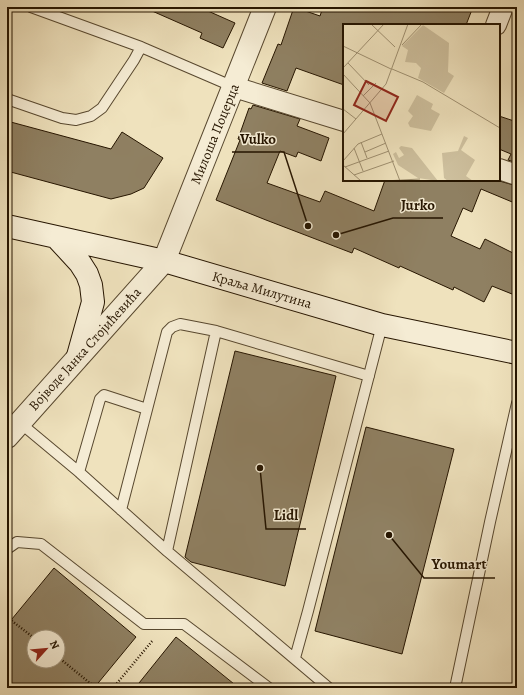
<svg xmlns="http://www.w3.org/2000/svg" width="524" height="695" font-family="Alegreya,serif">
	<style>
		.building { fill: #8f8062; stroke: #261500; fill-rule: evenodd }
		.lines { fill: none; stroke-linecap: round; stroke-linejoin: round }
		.service-casing { stroke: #58482f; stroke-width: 12 }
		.minor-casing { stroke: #58482f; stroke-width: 22 }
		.tertiary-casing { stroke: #58482f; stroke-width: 24 }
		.secondary-casing { stroke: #261500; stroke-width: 24 }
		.path { stroke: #261500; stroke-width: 2.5; stroke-dasharray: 1 2; stroke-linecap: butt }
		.service { stroke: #f5ecd4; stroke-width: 10 }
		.minor { stroke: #f5ecd4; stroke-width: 20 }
		.tertiary { stroke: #f5ecd4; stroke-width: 22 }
		.secondary { stroke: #f5ecd4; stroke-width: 22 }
		.labels { text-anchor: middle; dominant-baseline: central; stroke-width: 3; stroke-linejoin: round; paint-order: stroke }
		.street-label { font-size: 14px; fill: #261500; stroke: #f5ecd4 }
		.inset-road { fill: none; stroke: #9f9071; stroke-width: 1 }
		.view { fill: #8f2418; fill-opacity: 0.15; stroke: #8f2418; stroke-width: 2 }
		.inset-edge { fill: none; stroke: #261500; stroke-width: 2 }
		.leader { fill: none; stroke: #261500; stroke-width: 1.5 }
		.callout-dot { fill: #261500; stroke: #f5ecd4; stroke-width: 1.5 }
		.callout-label { font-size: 15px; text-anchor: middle; font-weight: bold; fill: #261500; stroke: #f5ecd4; stroke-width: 3; stroke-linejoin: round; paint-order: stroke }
	</style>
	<rect width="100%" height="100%" fill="#efe2bd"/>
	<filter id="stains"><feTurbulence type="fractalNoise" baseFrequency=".005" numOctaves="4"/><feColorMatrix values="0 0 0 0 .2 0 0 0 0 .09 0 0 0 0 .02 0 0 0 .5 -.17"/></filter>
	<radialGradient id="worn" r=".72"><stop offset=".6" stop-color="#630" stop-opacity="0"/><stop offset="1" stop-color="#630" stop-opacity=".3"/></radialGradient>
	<!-- building -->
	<path class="building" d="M143,7H199L235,23L223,48L200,38L202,33Z
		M294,7L320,16L323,7H380L393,11L395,7H473L466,25H344V85L296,68L287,91L262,83L278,44L281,45Z
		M253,105L300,119L297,126L329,138L321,161L298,152L296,157L280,151L267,183L320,202L325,191L374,211L385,180H496L517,186V204L481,189L472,212L463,208L451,236L480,249L485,239L517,255V296L492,286L484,302L454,287L453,290L400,266L399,268L354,248L352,253L266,220L216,200L240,140L238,139L249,108L251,109Z
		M499,116L517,122V163L508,160L511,154L499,149Z
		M7,121L111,149L122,132L163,158L144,188L131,194L111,199L7,171Z
		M235,351L336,376L285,586L191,562L185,557Z
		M366,427L454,449L402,654L315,631Z
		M54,568L136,637L94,688H7V625ZM34,637H58V661H34Z
		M176,637L239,688H135Z"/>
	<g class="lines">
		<!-- service casing -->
		<g class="service-casing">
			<path id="service" d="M31,7L141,47L234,87
				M7,99L62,118L76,120L91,116L102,108L134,60L141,47
				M19,422L79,472L167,551L329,688
				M79,472L100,399L104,395L147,409
				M121,510L167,332L172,327L180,324L216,331L369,376
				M7,549L17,542L41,544L144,624H184L269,688
				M167,551L216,331
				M295,658L308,611L382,325
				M455,688L490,522L517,403"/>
		</g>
		<!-- minor casing -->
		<g class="minor-casing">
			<path id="minor" d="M496,25L503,7
				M234,87L344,121
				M499,169L517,175"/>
		</g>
		<!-- tertiary casing -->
		<g class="tertiary-casing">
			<path id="tertiary" d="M7,437L164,261L265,7"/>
		</g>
		<!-- secondary casing -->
		<g class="secondary-casing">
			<path id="secondary" d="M7,226L164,261L382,325L517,353
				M56,237L80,263L87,274L91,285L93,302L78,356"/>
		</g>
		<!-- path -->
		<path class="path" d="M7,617L34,638
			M58,657L96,688
			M113,688L153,640"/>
		<!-- service -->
		<use href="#service" class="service"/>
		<!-- minor -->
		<use href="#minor" class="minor"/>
		<!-- tertiary -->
		<use href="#tertiary" class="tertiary"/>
		<!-- secondary -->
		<use href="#secondary" class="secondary"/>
	</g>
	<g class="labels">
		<!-- street labels -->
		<g class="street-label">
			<text transform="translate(215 134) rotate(-68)">Милоша Поцерца</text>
			<text transform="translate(262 290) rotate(16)">Краља Милутина</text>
			<text transform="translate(85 349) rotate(-48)">Војводе Јанка Стојићевића</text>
		</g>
	</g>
	<!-- overview -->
	<g transform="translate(343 24)">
		<rect width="157" height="157" fill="#efe2bd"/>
		<path d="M80,1L106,19L105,48L111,52L101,69L75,54L78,44L73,39L62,38L65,26L59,22ZM74,71L90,80L88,85L97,90L88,107L67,103L65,99L70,92L65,87ZM121,112L125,114L118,126L132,136L123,152L130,157H105L101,154L99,129L115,127ZM58,122L69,124L95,157L75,154L55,141L50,130L53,128L56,134L61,131L56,124Z" fill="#cdbf9d"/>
		<path class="inset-road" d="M28,0L52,23M59,21L79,0M0,22L48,45M5,39L26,61M0,44L41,0M49,45L80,58L157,104M0,50L27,79L57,157M20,72L33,59M0,85L13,95M0,110L43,60L65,0M18,118L24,134M11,124L20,147M22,128L43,119M0,137L15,120L39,110M0,141L18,157M2,143L46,127M11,151L51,137M41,157L77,155"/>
		<path class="view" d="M23,57L55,73L43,97L11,81Z"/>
		<rect width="157" height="157" class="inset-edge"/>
	</g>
	<!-- callouts -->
	<path class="leader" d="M308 226L284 152H232M336 235L393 218H443M260 468L266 529H306M389 535L424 578H495"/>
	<g class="callout-dot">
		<circle cx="308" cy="226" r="4"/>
		<circle cx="336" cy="235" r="4"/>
		<circle cx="260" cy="468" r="4"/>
		<circle cx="389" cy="535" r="4"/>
	</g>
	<g class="callout-label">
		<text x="258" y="144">Vulko</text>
		<text x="418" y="210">Jurko</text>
		<text x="286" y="520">Lidl</text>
		<text x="459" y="569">Youmart</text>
	</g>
	<!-- margin -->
	<rect width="524" height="695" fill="none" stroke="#efe2bd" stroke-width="24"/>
	<rect x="8" y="8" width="508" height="679" fill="none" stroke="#261500" stroke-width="2"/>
	<rect x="12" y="12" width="500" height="671" fill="none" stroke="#261500"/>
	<!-- north arrow -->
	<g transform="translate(46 649) rotate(63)"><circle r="19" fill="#f5ecd4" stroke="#a2967f"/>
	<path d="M0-3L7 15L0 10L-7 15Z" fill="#8f2418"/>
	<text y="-6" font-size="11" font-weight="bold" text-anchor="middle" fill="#261500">N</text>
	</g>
	<rect width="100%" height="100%" filter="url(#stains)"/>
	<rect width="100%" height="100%" fill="url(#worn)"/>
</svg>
